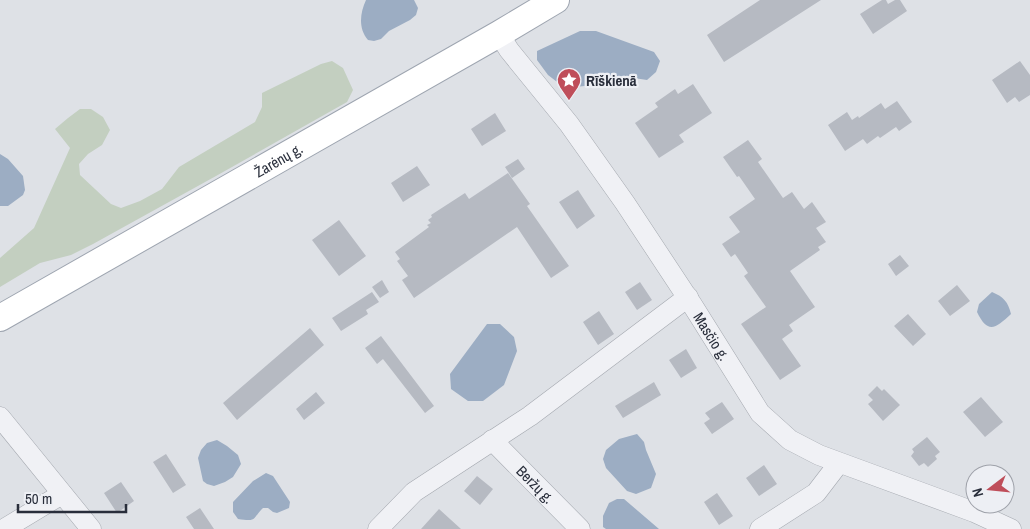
<svg xmlns="http://www.w3.org/2000/svg" width="1030" height="529" font-family="'Archivo Narrow',sans-serif">
	<style>
		.green { fill: #c3cfc0 }
		.water { fill: #9cadc3 }
		.building { fill: #b6bac2 }
		.lines { fill: none; stroke-linecap: round; stroke-linejoin: round }
		.minor-casing { stroke: #a4a8af; stroke-width: 21 }
		.major-casing { stroke: #9ea5b0; stroke-width: 28 }
		.minor { stroke: #f0f1f5; stroke-width: 20 }
		.major { stroke: #fff; stroke-width: 26 }
		.labels { text-anchor: middle; dominant-baseline: central; stroke-width: 4.5; stroke-linejoin: round; paint-order: stroke }
		.poi-label { font-size: 15px; font-weight: bold; fill: #292e3b; stroke: #edeff4; text-anchor: start }
		.street-label { font-size: 15px; fill: #292e3b; stroke: #edeff4 }
	</style>
	<rect width="100%" height="100%" fill="#dee1e6"/>
	<!-- green -->
	<path class="green" d="M332,61L343,68L353,90L347,102L216,176L93,244L71,255L40,263L0,287V258L34,228L70,148L55,129L68,118L80,109H91L103,117L110,130L102,145L88,154L79,164L80,175L111,204L121,208L140,201L162,189L179,167L255,122L262,107V93L321,64Z"/>
	<!-- water -->
	<path class="water" d="M366,0H414L418,8L416,15L410,20L389,31L381,39L374,41L368,40C358,28 360,13 366,0Z
		M580,31H596L654,52L660,61L656,72L647,80L627,77L602,80L594,85L565,88L548,75L537,60V51Z
		M0,154L8,159L23,176L25,190L23,195L8,206H0Z
		M992,292C1004,297 1008,302 1011,314C996,328 988,335 977,312L979,304Z
		M487,324H500L514,337L517,351L504,385L483,401H468L451,389L450,374Z
		M637,434L644,442L646,450L656,474L651,488L636,494L627,491L606,468L603,459L606,450L619,439Z
		M217,440L227,446L238,455L241,464L233,477L225,482L214,486L207,484L203,481L198,458L201,450L207,443Z
		M266,473L273,476L290,502L289,508L277,513L273,512L268,508H263C252,519 257,522 238,519L233,512V502L253,481Z
		M617,499H624L659,529H606L603,527V516L609,503Z"/>
	<!-- building -->
	<path class="building" d="M760,0H821L724,62L707,35Z
		M882,0H886L888,4L895,0H900L907,11L873,34L860,14Z
		M1020,61L1030,75V95L1019,102L1015,97L1007,103L992,80Z
		M693,84L712,113L679,135L684,142L659,158L635,123L658,107L655,103L675,89L678,94Z
		M897,101L912,122L899,131L896,127L880,138L878,136L867,144L863,139L845,151L828,125L847,112L852,120L858,116L859,118L881,103L885,109Z
		M495,113L506,131L482,146L471,129Z
		M748,140L762,159L758,162L783,198L792,192L804,209L812,202L826,222L816,228L826,242L818,247L820,250L790,271L815,307L789,325L793,331L782,339L801,366L780,380L741,324L766,307L744,276L748,273L735,254L731,257L722,244L740,232L729,217L755,199L739,176L737,177L723,157Z
		M518,159L525,169L512,178L505,167Z
		M417,166L430,185L403,202L391,183Z
		M508,173L530,204L527,206L569,266L551,278L517,227L414,298L402,280L408,276L397,261L400,259L395,252L429,227L427,225L431,223L428,220L432,217L431,215L465,193L469,199Z
		M578,190L595,216L577,229L559,202Z
		M339,220L366,256L339,276L312,240Z
		M900,255L909,266L896,276L888,264Z
		M382,280L389,292L380,298L372,287Z
		M640,282L652,300L637,310L625,292Z
		M957,285L970,301L950,316L938,301Z
		M372,292L379,302L366,310L368,314L341,331L332,318Z
		M599,311L614,334L598,345L583,322Z
		M908,314L926,334L913,346L894,326Z
		M310,328L324,345L237,420L223,403Z
		M381,336L434,406L425,413L383,359L377,364L365,348Z
		M686,349L697,368L681,378L669,360Z
		M654,382L661,395L623,418L615,406Z
		M877,386L882,391L884,389L900,405L883,421L868,404L873,400L868,395Z
		M316,392L325,403L304,420L296,409Z
		M981,397L1003,422L985,437L963,412Z
		M722,402L734,419L712,434L704,423L710,419L705,413Z
		M927,437L940,452L935,456L937,459L928,467L924,463L919,466L911,456L914,452L912,449Z
		M166,454L186,485L173,493L153,462Z
		M764,465L777,484L759,496L746,478Z
		M477,476L493,489L480,505L464,491Z
		M121,482L134,501L117,513L104,493Z
		M717,493L733,516L719,525L704,502Z
		M200,508L214,529H194L186,517Z
		M439,509L461,529H421Z"/>
	<g class="lines">
		<!-- minor casing -->
		<g class="minor-casing">
			<g id="minor">
				<path id="s1" d="M499,34L509,50L569,124L625,203L693,306L760,413L790,440L819,455L974,512L1011,529"/>
				<path d="M0,417L91,529"/>
				<path id="s2" d="M492,440L580,529"/>
				<path d="M4,529L62,494"/>
				<path d="M378,529L414,492L530,416L688,297"/>
				<path d="M760,529L816,493L839,463"/>
			</g>
		</g>
		<!-- major casing -->
		<g class="major-casing">
			<g id="major">
				<path id="s3" d="M0,318L499,34L556,0"/>
			</g>
		</g>
		<!-- minor -->
		<use href="#minor" class="minor"/>
		<!-- major -->
		<use href="#major" class="major"/>
	</g>
	<!-- icons -->
	<defs>
		<g id="sight-pin" transform="scale(1.25)"><path d="M0 17L-7.5 6A9.5 9.5 0 1 1 7.5 6Z" fill="#bf4e5a" stroke="#edeff4"/><path d="M0-6L1.8-2.2L6-1.7L2.9 1.2L3.7 5.4L0 3.3L-3.7 5.4L-2.9 1.2L-6-1.7L-1.8-2.2Z" fill="#fff"/></g>
	</defs>
	<g fill-rule="evenodd">
		<use href="#sight-pin" x="569" y="80"/>
	</g>
	<g class="labels">
		<!-- poi labels -->
		<g class="poi-label">
			<text x="586" y="80">Rīškienā</text>
		</g>
		<!-- street labels -->
		<g class="street-label">
			<text stroke="none"><textPath href="#s3" startOffset="320">Žarėnų g.</textPath></text>
			<text stroke="none"><textPath href="#s1" startOffset="370">Masčio g.</textPath></text>
			<text stroke="none"><textPath href="#s2" startOffset="62">Beržų g.</textPath></text>
		</g>
	</g>
	<!-- north arrow -->
	<g transform="translate(990 489) rotate(254)"><circle r="24" fill="#edeff4" stroke="#9fa2aa"/>
	<path d="M0-4L9 19L0 12L-9 19Z" fill="#bf4e5a"/>
	<text y="-8" font-size="14" font-weight="bold" text-anchor="middle" fill="#292e3b">N</text>
	</g>
	<!-- scale -->
	<path d="M18 504v8h108v-8" fill="none" stroke="#292e3b" stroke-width="2.5"/>
	<text x="25" y="504" font-size="15" fill="#292e3b" stroke="#edeff4" stroke-width="4" paint-order="stroke">50 m</text>
</svg>
